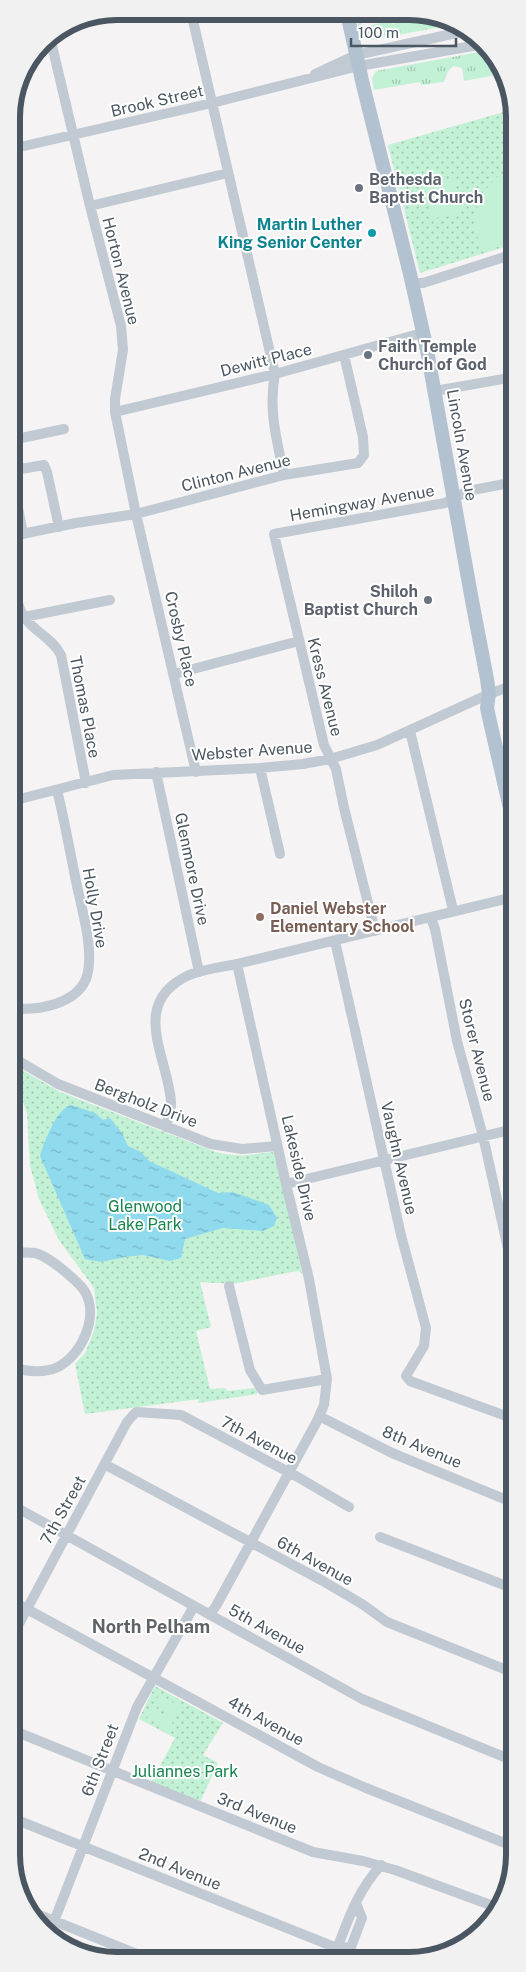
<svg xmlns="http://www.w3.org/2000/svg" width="526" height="1972" font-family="'Public Sans',sans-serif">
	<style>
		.grass { fill: url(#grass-tufts) }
		.park { fill: url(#park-dots) }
		.pitch { fill: #c3f1d5 }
		.water { fill: url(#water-ripples) }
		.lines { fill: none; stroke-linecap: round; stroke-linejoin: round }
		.minor { stroke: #c1cad2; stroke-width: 10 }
		.major { stroke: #b3c2d1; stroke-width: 14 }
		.worship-dot { fill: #6b7280; stroke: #fff; stroke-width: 2 }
		.culture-dot { fill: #0f9aa8; stroke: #fff; stroke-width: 2 }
		.education-dot { fill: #8d6e63; stroke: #fff; stroke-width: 2 }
		.labels { text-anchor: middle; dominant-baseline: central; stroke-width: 4; stroke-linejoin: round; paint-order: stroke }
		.street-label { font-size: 16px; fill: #4a5661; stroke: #fff }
		.worship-label { font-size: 16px; font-weight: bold; fill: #5b616d; stroke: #fff; text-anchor: start }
		.culture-label { font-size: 16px; font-weight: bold; fill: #0d838f; stroke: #fff; text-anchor: end }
		.education-label { font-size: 16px; font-weight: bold; fill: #785e54; stroke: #fff; text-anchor: start }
		.park-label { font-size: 16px; fill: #17864f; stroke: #fff }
		.neighbourhood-label { font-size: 18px; font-weight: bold; fill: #5f6368; stroke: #fff }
		.rim { fill: none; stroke: #4a5661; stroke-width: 6 }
	</style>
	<defs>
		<pattern id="grass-tufts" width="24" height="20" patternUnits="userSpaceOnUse" patternTransform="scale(1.25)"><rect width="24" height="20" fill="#c3f1d5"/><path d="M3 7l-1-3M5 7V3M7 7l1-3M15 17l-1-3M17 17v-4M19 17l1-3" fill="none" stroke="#a0c6b0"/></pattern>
		<pattern id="park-dots" width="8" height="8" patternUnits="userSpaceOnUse" patternTransform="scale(1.25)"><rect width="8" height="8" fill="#c3f1d5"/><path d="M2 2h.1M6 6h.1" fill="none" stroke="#a0c6b0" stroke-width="1.8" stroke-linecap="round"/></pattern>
		<pattern id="water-ripples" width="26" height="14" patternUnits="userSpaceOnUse" patternTransform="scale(1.25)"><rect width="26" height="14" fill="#90daee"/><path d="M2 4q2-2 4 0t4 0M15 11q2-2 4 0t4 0" fill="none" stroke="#78b4c4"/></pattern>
	</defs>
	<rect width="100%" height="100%" fill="#f5f3f3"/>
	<!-- grass -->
	<path class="grass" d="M357,15H359L362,27L391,21L392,24L432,16L435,23L441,27L369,40C358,38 358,24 357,15Z
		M490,50L501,74L464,81L462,68L454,66L448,71L444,82L421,85L420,82L374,90L372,78L376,71Z"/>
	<!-- park -->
	<path class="park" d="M514,109V244L420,273L388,145Z
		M12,1064L60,1092L216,1152C237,1158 252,1154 272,1152L277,1155L302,1274L298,1271L291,1272L233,1284L200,1282L211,1327L196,1331L210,1389L226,1388L227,1391L257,1388V1394L198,1403L199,1399L85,1414L75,1364L85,1353L94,1331L97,1313L94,1288L59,1240L39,1199L30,1166L27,1114L24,1104L12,1082Z
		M155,1686L223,1723L203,1755L218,1763L199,1804L151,1783L175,1738L139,1719Z"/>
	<!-- pitch -->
	<path class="pitch" d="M514,171V243L481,251L474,221L480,196L497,177Z
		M453,178L461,212L432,219L424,186Z
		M159,1695L181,1707L175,1717L154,1705Z
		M152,1708L174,1720L168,1730L147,1718Z"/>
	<!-- water -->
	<path class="water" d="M71,1105L95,1113L103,1120L110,1118L122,1133L128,1146L141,1152L149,1161L218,1193L233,1192L269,1205L277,1218L274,1226L263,1231L223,1228L185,1239L181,1258L170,1261L143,1255L125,1257L101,1262L85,1259L40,1156C44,1143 56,1109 71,1105Z"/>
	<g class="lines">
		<!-- minor -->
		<path class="minor" d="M191,12L275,374C268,409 277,441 284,475
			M50,37L90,206L121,326L123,350L115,399V412L136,514L196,772
			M315,74L356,55L461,32
			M11,149L212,103L359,66L484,44
			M90,206L228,173
			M412,283H423L514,254
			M508,327L514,358
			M435,391L514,377
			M115,412L275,374L422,333
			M12,440L64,429
			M12,474L15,470L44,465L47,472L59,527
			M12,476L23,534
			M12,536L76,523L136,514L284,475L358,463L364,455L363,437L344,355
			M12,564C15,581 15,605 25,618C36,633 52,638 61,655L86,783
			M24,617L110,600
			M174,674L299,641
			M410,731L453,910
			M500,764L514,761
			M260,768L280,854
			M156,772L199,972
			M12,801L113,775L260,768L303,764L330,759L377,745L489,694L514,685
			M431,918L435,929L457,1041L483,1136L514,1276
			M375,931L344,808L336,769L324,745L274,534L445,503L468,491L514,482
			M335,941L401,1235L426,1328L424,1346L406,1376L410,1381L514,1419
			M12,1008C36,1011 75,1005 86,979C96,952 80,904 75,876C69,847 64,818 57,790
			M12,1057L58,1084L211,1144L242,1149L277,1146
			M166,1127C168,1118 172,1110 171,1101C167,1055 129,1003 189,975C204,969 222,967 237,964L514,897
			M286,1184L514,1129
			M12,1253C19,1253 28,1252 35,1253C44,1255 51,1261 58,1266C67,1273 77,1281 84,1290C100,1315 82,1355 58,1367C43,1374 27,1371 12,1368
			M229,1286L250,1370L262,1390L327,1379
			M319,1416L392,1453L514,1503
			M106,1465L323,1581L362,1604L387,1622L514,1673
			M12,1505L362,1699L514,1761
			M380,1537L514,1589
			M12,1601L318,1767L366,1788L515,1847
			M210,1614L216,1606L316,1423L324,1405L327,1379L309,1279L286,1184L237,964
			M12,1637L127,1422L136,1412L181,1415L296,1476L349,1507
			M12,1730L313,1852L363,1861L395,1870L496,1907
			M12,1818L337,1948L351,1947L362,1918L356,1903
			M32,1912L149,1959
			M50,1932L137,1707L194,1606
			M333,1959C347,1924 355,1894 381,1865"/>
		<!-- major -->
		<path class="major" d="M347,13L363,85L410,274L427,350L473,606L487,679L489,694L487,708L491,726L514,826"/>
	</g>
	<!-- markers -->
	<g class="worship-dot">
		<circle cx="359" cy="188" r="5"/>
		<circle cx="368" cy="355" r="5"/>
		<circle cx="428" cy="600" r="5"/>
	</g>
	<circle class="culture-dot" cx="372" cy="233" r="5"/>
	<circle class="education-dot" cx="260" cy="917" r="5"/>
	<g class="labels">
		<!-- street labels -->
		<g class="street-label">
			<text transform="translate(157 101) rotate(-13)">Brook Street</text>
			<text transform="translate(121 271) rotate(76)">Horton Avenue</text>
			<text transform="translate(266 360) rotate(-14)">Dewitt Place</text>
			<text transform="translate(462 445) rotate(80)">Lincoln Avenue</text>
			<text transform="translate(236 473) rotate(-14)">Clinton Avenue</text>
			<text transform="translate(362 503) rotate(-10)">Hemingway Avenue</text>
			<text transform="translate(181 639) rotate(77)">Crosby Place</text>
			<text transform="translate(325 687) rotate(76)">Kress Avenue</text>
			<text transform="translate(85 707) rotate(79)">Thomas Place</text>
			<text transform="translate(252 751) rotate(-4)">Webster Avenue</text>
			<text transform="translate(192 869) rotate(78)">Glenmore Drive</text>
			<text transform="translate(95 908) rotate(80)">Holly Drive</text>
			<text transform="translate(477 1050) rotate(76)">Storer Avenue</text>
			<text transform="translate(146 1103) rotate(21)">Bergholz Drive</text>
			<text transform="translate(399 1158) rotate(77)">Vaughn Avenue</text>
			<text transform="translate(299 1168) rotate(77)">Lakeside Drive</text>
			<text transform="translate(259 1440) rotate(28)">7th Avenue</text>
			<text transform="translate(422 1447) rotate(23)">8th Avenue</text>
			<text transform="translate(63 1510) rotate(-61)">7th Street</text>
			<text transform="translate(315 1561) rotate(29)">6th Avenue</text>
			<text transform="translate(267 1629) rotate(29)">5th Avenue</text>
			<text transform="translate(266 1721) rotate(29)">4th Avenue</text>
			<text transform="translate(100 1760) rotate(-69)">6th Street</text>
			<text transform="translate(257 1813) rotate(22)">3rd Avenue</text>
			<text transform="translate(180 1869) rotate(22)">2nd Avenue</text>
		</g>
		<!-- worship labels -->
		<g class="worship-label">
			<text x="369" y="179">Bethesda<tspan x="369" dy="18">Baptist Church</tspan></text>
			<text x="378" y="346">Faith Temple<tspan x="378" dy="18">Church of God</tspan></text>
			<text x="418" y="591" text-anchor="end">Shiloh<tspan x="418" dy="18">Baptist Church</tspan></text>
		</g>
		<!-- culture labels -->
		<g class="culture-label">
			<text x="362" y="224">Martin Luther<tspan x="362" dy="18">King Senior Center</tspan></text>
		</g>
		<!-- education labels -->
		<g class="education-label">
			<text x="270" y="908">Daniel Webster<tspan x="270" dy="18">Elementary School</tspan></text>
		</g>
		<!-- park labels -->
		<g class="park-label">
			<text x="145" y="1206">Glenwood<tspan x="145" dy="18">Lake Park</tspan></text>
			<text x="185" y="1771">Juliannes Park</text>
		</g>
		<!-- neighbourhood labels -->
		<g class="neighbourhood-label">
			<text x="151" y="1626">North Pelham</text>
		</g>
	</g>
	<!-- crop -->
	<path d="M0 0H526V1972H0ZM117 20H409A97 97 0 0 1 506 117V1855A97 97 0 0 1 409 1952H117A97 97 0 0 1 20 1855V117A97 97 0 0 1 117 20Z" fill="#f1f1f2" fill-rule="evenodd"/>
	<path class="rim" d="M117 20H409A97 97 0 0 1 506 117V1855A97 97 0 0 1 409 1952H117A97 97 0 0 1 20 1855V117A97 97 0 0 1 117 20Z"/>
	<!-- scale -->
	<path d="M351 38v8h105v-8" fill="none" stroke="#4a5661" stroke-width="2.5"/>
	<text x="358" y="38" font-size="15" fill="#4a5661" stroke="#ffffff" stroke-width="4" paint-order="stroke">100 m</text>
</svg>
